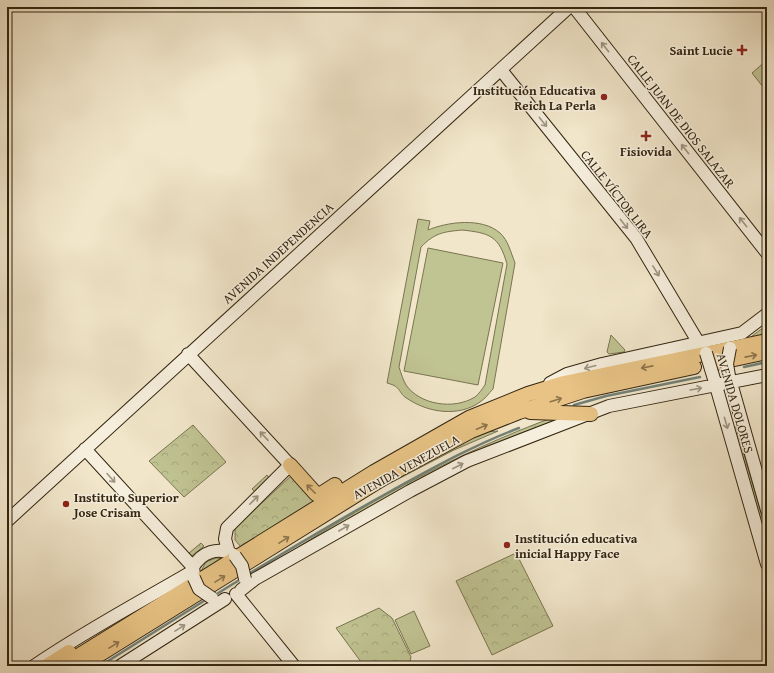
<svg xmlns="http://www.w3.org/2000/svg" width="774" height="673" font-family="'Gentium Book Plus',serif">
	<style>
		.grass { fill: url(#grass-tufts); stroke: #7a7451 }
		.park { fill: url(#park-crowns); stroke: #7a7451 }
		.garden { fill: #c0c392; stroke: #7a7451; fill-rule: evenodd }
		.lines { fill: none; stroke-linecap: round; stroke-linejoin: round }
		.stream { stroke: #728177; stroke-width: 2.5 }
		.secondary-casing { stroke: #332510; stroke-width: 14 }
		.primary-casing { stroke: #332510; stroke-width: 16 }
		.secondary { stroke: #f6efdd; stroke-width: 12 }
		.primary { stroke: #e8c385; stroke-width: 14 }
		.secondary-bridge-casing { stroke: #332510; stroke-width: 14; stroke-linecap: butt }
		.secondary-bridge { stroke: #f6efdd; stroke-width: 12 }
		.oneway { stroke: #9e9481 }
		.oneway2 { stroke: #8e744a }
		.poi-dot { fill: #8f2418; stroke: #f6efdd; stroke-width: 1.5 }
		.labels { text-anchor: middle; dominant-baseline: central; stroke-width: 3; stroke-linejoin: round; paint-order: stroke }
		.poi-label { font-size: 13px; font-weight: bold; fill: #332510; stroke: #f6efdd; text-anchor: end }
		.street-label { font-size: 13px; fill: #332510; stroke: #f6efdd }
	</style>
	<defs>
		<pattern id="grass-tufts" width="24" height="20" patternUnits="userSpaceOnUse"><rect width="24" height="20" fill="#c0c392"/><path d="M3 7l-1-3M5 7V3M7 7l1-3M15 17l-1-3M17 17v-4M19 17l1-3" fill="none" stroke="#a5a77d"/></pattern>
		<pattern id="park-crowns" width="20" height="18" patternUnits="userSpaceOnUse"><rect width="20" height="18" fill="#c0c392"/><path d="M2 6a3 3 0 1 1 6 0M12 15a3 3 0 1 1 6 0" fill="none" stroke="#a5a77d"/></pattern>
	</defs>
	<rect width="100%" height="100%" fill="#f1e6ca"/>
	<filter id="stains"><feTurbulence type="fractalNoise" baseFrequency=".005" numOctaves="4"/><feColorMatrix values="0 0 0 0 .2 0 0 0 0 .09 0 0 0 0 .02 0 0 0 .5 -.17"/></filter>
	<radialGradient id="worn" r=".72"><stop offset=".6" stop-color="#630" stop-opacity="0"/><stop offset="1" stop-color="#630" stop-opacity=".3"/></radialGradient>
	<!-- grass -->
	<path class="grass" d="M767,325V336L750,340L752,336Z
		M611,335L625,350L624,352L609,354L607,352Z
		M554,417L556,418L552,424L272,564C360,506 454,454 554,417Z
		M736,427L767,534V560L730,429Z
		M498,431L454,450L354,502L408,469L485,432Z
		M267,475L269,478L255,492L252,489Z
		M201,543L204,546L192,556L189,553Z
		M216,558L224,559L201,571L206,562Z"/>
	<!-- park -->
	<path class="park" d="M767,60V92L752,73Z
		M193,425L226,462L184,497L149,461Z
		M292,475L311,499L317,500L241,547L235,540V528Z
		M516,553L553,626L492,655L456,581Z
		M379,608L392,618L411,657L409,666H364L336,628Z"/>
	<!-- garden -->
	<path class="garden" d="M418,219L430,221L428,230C447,222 482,217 500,233C508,240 511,253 515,263L493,389C489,393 485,399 480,402C459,417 429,413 408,399C397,393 403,387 387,383ZM462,230C490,233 499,236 507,264L485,385C482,389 479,394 475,397C454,410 420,405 406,385C403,380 401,373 399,367L421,247C435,233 442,232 462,230Z
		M428,248L503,263L478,385L404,371Z
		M414,611L430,646L411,654L395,620Z"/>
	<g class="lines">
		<!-- stream -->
		<path class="stream" d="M744,367L767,362
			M574,405L606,396L700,377
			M247,575C295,546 342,518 391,491C433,468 474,445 519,428
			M215,595L241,579
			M100,666L207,599"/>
		<!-- secondary casing -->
		<g class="secondary-casing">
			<path id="secondary" d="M574,7L767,253
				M501,70L636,238L697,340L706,353
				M188,354L290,465L227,528L225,539L229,553
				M729,376L767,510
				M714,379L767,564
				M550,383L567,374L602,364L742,333L767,314
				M85,449L193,567
				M7,521L569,7
				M194,575L193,567C202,552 218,546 234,555
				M241,590L255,579L410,491L467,461L609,406L767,375
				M236,594L294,666
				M34,666C85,631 140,602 193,571
				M120,666L225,599"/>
		</g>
		<!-- primary casing -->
		<g class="primary-casing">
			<path id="primary" d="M716,363L767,352
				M530,412L591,414
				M290,465L316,494H321L335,485
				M47,666L69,652
				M62,666L374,472L469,418L528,394L564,383L767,341
				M81,666L385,477L471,431L519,412L583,391L694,367"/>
		</g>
		<!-- secondary -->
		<use href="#secondary" class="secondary"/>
		<!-- primary -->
		<use href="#primary" class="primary"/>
		<!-- secondary-bridge casing -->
		<g class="secondary-bridge-casing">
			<path id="secondary-bridge" d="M706,353L714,379
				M729,376L727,364L730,348
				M235,556L242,566L245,579
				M194,578L199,589L212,598"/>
		</g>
		<!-- secondary-bridge -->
		<use href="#secondary-bridge" class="secondary-bridge"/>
	</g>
	<!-- one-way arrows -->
	<defs><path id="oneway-shaft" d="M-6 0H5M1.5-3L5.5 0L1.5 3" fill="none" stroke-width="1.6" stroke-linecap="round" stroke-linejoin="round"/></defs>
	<g class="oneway">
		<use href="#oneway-shaft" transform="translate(605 47) rotate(-128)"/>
		<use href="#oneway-shaft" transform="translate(543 122) rotate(51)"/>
		<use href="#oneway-shaft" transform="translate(685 149) rotate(-128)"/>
		<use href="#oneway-shaft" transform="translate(743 222) rotate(-129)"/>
		<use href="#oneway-shaft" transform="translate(624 224) rotate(52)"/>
		<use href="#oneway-shaft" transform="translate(656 271) rotate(58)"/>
		<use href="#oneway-shaft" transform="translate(590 367) rotate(165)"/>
		<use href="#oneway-shaft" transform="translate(696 389) rotate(-10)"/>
		<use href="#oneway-shaft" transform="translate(726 423) rotate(74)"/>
		<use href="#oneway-shaft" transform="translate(264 436) rotate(-133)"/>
		<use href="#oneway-shaft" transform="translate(458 466) rotate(-27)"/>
		<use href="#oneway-shaft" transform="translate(111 478) rotate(48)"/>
		<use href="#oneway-shaft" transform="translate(254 500) rotate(-45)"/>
		<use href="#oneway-shaft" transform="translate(344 528) rotate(-30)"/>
		<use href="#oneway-shaft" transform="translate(180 628) rotate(-32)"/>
	</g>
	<g class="oneway2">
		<use href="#oneway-shaft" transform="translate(751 356) rotate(-11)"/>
		<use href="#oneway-shaft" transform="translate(647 367) rotate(169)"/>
		<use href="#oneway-shaft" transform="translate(556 400) rotate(-18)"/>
		<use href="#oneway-shaft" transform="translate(482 427) rotate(-23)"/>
		<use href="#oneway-shaft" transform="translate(311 489) rotate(-135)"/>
		<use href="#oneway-shaft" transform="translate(284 540) rotate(-32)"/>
		<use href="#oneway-shaft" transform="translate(220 579) rotate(-32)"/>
		<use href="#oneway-shaft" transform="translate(114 645) rotate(-32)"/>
	</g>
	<!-- markers -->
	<g class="poi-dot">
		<path d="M740 44h4v4h4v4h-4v4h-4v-4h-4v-4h4z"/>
		<circle cx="604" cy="97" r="4"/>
		<path d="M644 130h4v4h4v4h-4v4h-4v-4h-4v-4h4z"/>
		<circle cx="66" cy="504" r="4"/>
		<circle cx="507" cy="545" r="4"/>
	</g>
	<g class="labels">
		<!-- poi labels -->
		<g class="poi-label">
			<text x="733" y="50">Saint Lucie</text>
			<text x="596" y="90">Institución Educativa<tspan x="596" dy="15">Reich La Perla</tspan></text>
			<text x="646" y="151" text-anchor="middle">Fisiovida</text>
			<text x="74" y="497" text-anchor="start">Instituto Superior<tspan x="74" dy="15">Jose Crisam</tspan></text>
			<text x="515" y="538" text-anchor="start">Institución educativa<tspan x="515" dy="15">inicial Happy Face</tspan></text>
		</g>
		<!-- street labels -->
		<g class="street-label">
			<text transform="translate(681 121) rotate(52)">CALLE JUAN DE DIOS SALAZAR</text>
			<text transform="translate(617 194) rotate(52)">CALLE VÍCTOR LIRA</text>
			<text transform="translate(278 253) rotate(-42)">AVENIDA INDEPENDENCIA</text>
			<text transform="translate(735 403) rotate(74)">AVENIDA DOLORES</text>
			<text transform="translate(406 467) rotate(-29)">AVENIDA VENEZUELA</text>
		</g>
	</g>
	<!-- margin -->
	<rect width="774" height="673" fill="none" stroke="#f1e6ca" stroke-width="24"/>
	<rect x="8" y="8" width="758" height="657" fill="none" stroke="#332510" stroke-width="2"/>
	<rect x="12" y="12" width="750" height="649" fill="none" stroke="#332510"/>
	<rect width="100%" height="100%" filter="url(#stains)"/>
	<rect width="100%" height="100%" fill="url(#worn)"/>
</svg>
